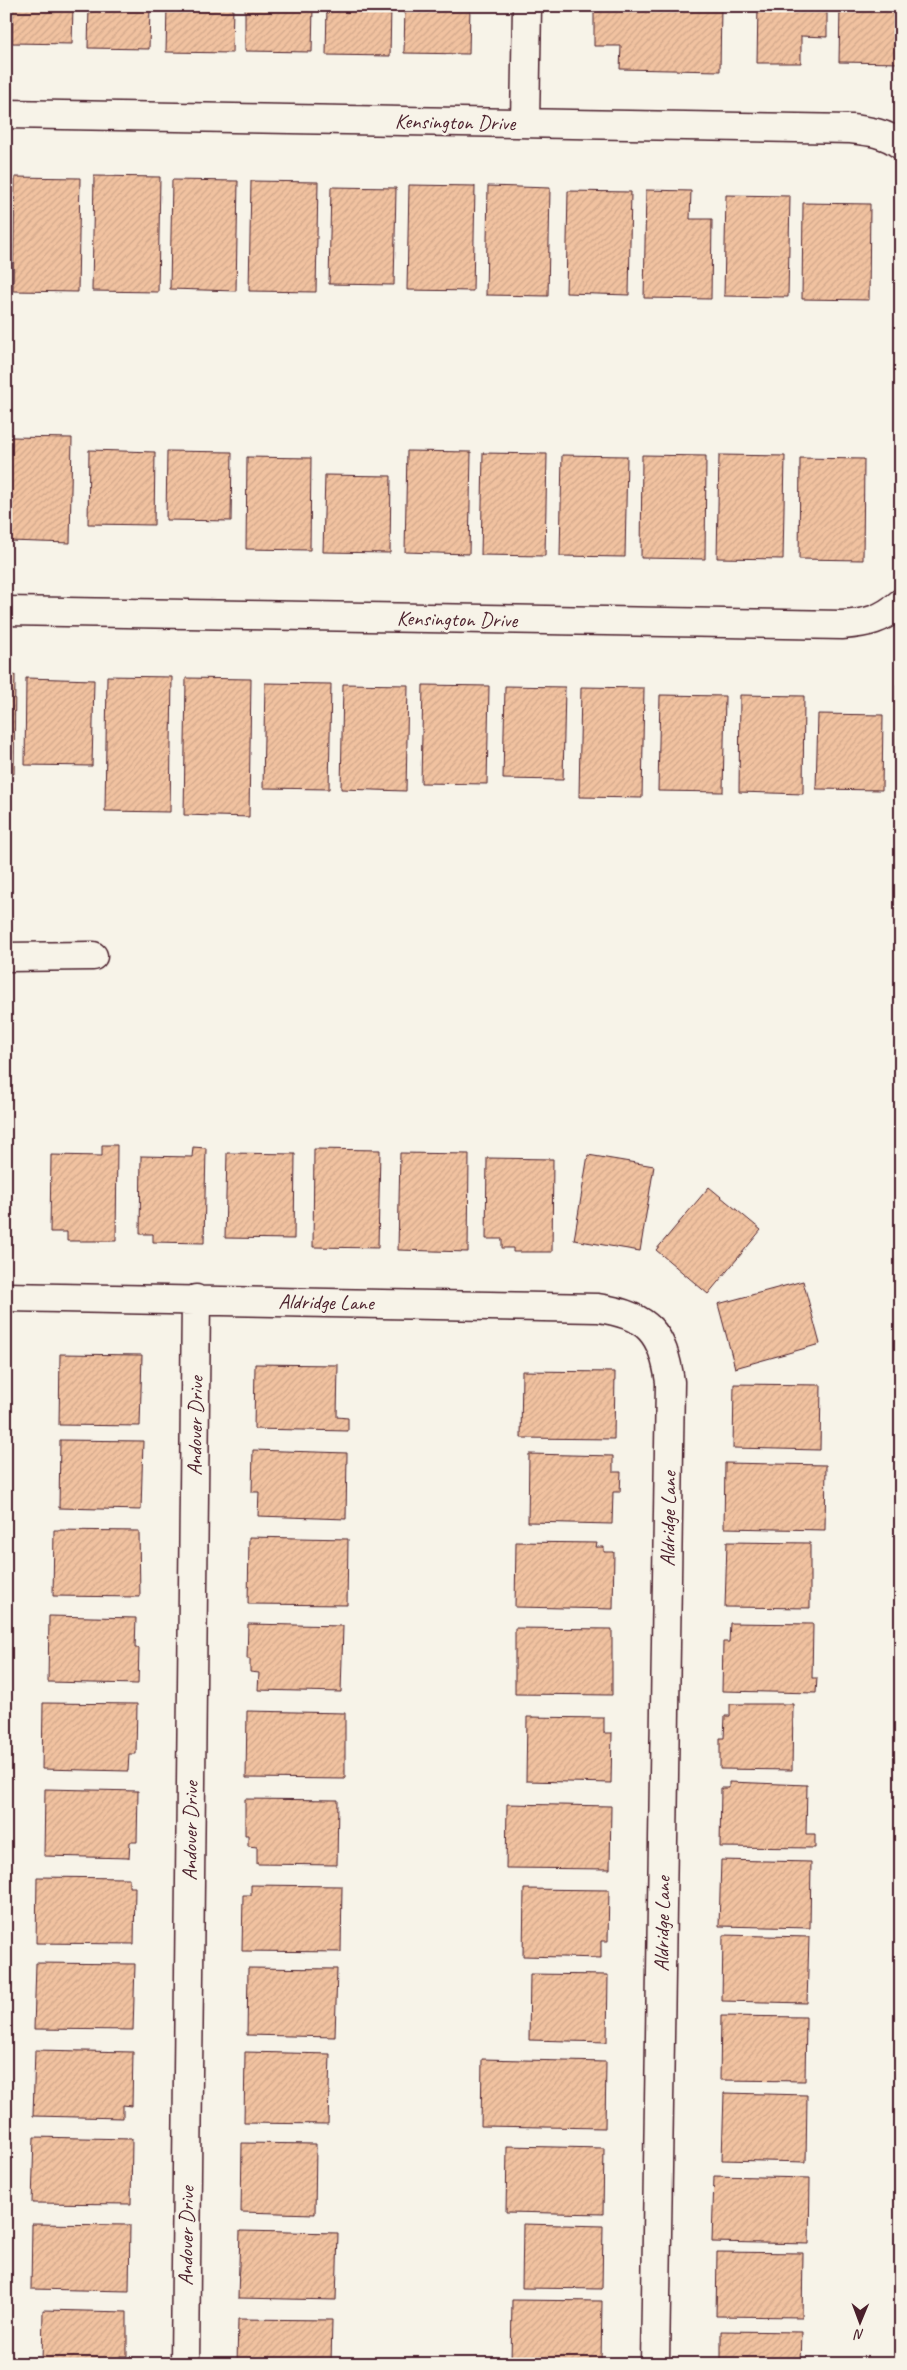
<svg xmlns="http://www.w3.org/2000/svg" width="907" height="2370" font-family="Caveat,sans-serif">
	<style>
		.building { fill: url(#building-hatch); stroke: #4a1f2b }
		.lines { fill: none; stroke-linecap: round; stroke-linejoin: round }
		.minor-casing { stroke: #4a1f2b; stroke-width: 31 }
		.minor { stroke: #f7f3e8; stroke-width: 28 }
		.labels { text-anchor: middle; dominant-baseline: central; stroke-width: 5; stroke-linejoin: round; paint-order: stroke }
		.street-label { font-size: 21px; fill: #4a1f2b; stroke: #f7f3e8 }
	</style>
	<defs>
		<pattern id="building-hatch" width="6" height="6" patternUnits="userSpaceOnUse" patternTransform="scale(1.25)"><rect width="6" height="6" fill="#f1c2a0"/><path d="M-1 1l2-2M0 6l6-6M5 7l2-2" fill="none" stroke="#d0a68a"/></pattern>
	</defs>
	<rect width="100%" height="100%" fill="#f7f3e8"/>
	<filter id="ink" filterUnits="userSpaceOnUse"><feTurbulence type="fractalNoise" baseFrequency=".02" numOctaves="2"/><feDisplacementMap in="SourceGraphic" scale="10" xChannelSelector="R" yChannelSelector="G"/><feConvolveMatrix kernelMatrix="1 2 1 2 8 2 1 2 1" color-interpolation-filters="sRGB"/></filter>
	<g filter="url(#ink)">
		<!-- building -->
		<path class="building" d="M13,6H73L72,44L12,43Z
			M89,6H150L149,49L88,48Z
			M167,6H233L232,53L166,52Z
			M245,6H313L312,52L245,51Z
			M327,6H391L390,56L326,55Z
			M405,6H470L469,54L404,53Z
			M594,6H721L720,71L620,69L621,46H594Z
			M758,6H827V37L801,36V63H757Z
			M840,6H901V63L839,62Z
			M94,176L160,177L158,292L92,291Z
			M15,177L80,178L78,292L13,291Z
			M172,180L238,181L236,291L170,289Z
			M251,181L318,182L316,292L249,291Z
			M409,185L475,186L473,291L407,290Z
			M488,186L550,188L548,296L486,295Z
			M331,187L396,188L394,285L329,284Z
			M646,190L691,191L690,219H712L711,299L644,298Z
			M568,191L631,192L629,295L566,293Z
			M726,195L790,196L788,297L724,296Z
			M803,203L870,204L869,300L802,299Z
			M10,437L72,438L70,543L9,541Z
			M89,450L155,452L154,525L88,524Z
			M167,451L232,452L231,521L166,520Z
			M407,451L471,452L469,554L405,552Z
			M483,453L547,454L545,556L481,555Z
			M562,455L627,456L625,557L560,556Z
			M642,455L706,456L705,559L641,558Z
			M719,455L785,456L783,559L717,558Z
			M247,457L311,458L310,550L246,549Z
			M800,458L864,459L863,560L799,559Z
			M325,475L391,476L390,553L323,552Z
			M6,675H15L14,774H6Z
			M107,676L172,677L170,812L105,811Z
			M26,678L94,680L92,766L25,765Z
			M186,678L251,679L249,817L184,815Z
			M265,683L331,684L329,789L263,788Z
			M343,684L408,685L406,791L341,789Z
			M897,684H901V782H895Z
			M423,685L489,686L487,784L421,783Z
			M505,686L565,687L563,780L503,779Z
			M581,687L644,688L642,798L579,797Z
			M660,695L725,696L723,792L658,791Z
			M740,695L804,696L803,794L739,792Z
			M818,714L883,715L882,790L816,789Z
			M102,1145H117L116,1241H67V1232H50L51,1155L102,1156Z
			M193,1147L206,1148L204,1243L153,1242V1234H140L141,1156L192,1157Z
			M314,1149L380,1150L378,1248L313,1247Z
			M227,1153L295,1154L294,1239L225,1238Z
			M400,1153L469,1154L468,1252L398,1250Z
			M588,1155L654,1166L640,1251L574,1240Z
			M487,1158L553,1159L552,1252H513V1248H502V1239H486Z
			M709,1187L761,1230L708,1294L656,1250Z
			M803,1281L820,1344L735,1368L718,1304Z
			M60,1354L142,1355L140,1426L59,1425Z
			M255,1364L338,1365L337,1417L348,1418V1431L254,1429Z
			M522,1371L615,1372L614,1439L521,1438Z
			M734,1384L821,1385L820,1450L733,1448Z
			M60,1440L143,1441L141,1510L59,1508Z
			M253,1450L347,1453L346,1519L258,1516L259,1492H252Z
			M529,1454L613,1456V1472H621L620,1492H613L612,1524L528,1522Z
			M725,1463L826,1465L825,1530L724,1528Z
			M54,1530L139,1531L140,1597L53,1596Z
			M249,1537L348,1539L347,1605L248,1604Z
			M516,1542L597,1543L596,1547H604V1552H614L613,1609L515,1607Z
			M727,1542L810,1543V1608L725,1607Z
			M49,1616L136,1618L135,1648H139L138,1684L48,1682Z
			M730,1623L813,1624L812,1678H817L816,1693L722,1691L723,1642H729Z
			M248,1624L343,1626L341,1692L258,1690L259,1673L250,1672V1659H247Z
			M515,1628L612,1629V1695L515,1694Z
			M43,1703L137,1704L136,1754H129L128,1771L42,1769Z
			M730,1704H793L792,1770L720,1769V1738H724L725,1716H730Z
			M247,1711L345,1713V1779L246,1778Z
			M527,1717L604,1718V1733H612L611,1783L526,1781Z
			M729,1782L807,1785L806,1834H815V1848L720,1847L721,1788H729Z
			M45,1789L138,1791L137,1842H130L129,1858L44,1856Z
			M245,1799L338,1800L337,1865L257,1864V1847L248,1846V1835H245Z
			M507,1804L611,1806L610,1869L506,1868Z
			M721,1860L811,1862L810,1928L719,1926Z
			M37,1877L129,1878V1887H135L134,1944L36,1943Z
			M251,1885L342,1886L341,1952L242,1951L243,1895H251Z
			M524,1889L609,1890L608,1941H601V1958L523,1956Z
			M723,1935L809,1937L807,2003L722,2001Z
			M36,1963L135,1964L133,2030L34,2029Z
			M248,1968L337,1969L335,2037L247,2035Z
			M530,1974L608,1975L607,2042L529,2040Z
			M721,2016L806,2017L805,2081L720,2080Z
			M35,2050L133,2052L132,2106L123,2105V2118L33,2116Z
			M245,2052L330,2054L328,2124L244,2123Z
			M482,2059L606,2062L605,2128L481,2126Z
			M724,2093L807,2095L806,2162L722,2160Z
			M34,2137L132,2139L131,2204L32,2203Z
			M242,2143L316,2144L315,2214L241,2212Z
			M507,2146L604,2148L603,2214L506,2212Z
			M714,2176L810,2178L809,2244L712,2242Z
			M32,2224L130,2225L129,2291L31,2289Z
			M523,2224L603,2226L602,2289L522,2288Z
			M240,2231L338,2233L336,2300L238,2298Z
			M717,2252L803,2253L802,2317L716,2316Z
			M512,2300L602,2301L601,2364H511Z
			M43,2310L127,2312V2356H120V2364H42Z
			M238,2319L332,2320L331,2364H237Z
			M721,2331L802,2332L801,2364H721Z"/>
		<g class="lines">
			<!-- minor casing -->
			<g class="minor-casing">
				<path id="minor" d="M6,114L851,129C869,131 886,133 901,145
					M525,123L527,6
					M6,611L842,625C868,623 881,620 901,603
					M6,957L93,956
					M6,1297L598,1308C648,1315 663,1333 670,1382L655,2364
					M185,2364L196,1299"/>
			</g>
			<!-- minor -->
			<use href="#minor" class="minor"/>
		</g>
	</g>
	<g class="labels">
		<!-- street labels -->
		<g class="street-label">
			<text transform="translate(455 122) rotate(1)">Kensington Drive</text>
			<text transform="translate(457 619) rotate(1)">Kensington Drive</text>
			<text transform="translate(326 1302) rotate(1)">Aldridge Lane</text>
			<text transform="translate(195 1426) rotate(-89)">Andover Drive</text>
			<text transform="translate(668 1519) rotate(-89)">Aldridge Lane</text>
			<text transform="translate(190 1831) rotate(-89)">Andover Drive</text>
			<text transform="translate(662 1924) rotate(-89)">Aldridge Lane</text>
			<text transform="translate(186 2236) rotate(-89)">Andover Drive</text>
		</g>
	</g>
	<!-- margin -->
	<rect width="907" height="2370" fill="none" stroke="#f7f3e8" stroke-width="25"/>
	<rect x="12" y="12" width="882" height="2345" fill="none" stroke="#4a1f2b" stroke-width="2" filter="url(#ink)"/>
	<!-- north arrow -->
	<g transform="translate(860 2322) rotate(181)" stroke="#f7f3e8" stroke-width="4" paint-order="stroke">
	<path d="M0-4L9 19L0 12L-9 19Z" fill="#4a1f2b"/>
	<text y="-8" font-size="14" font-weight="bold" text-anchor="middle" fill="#4a1f2b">N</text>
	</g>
</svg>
